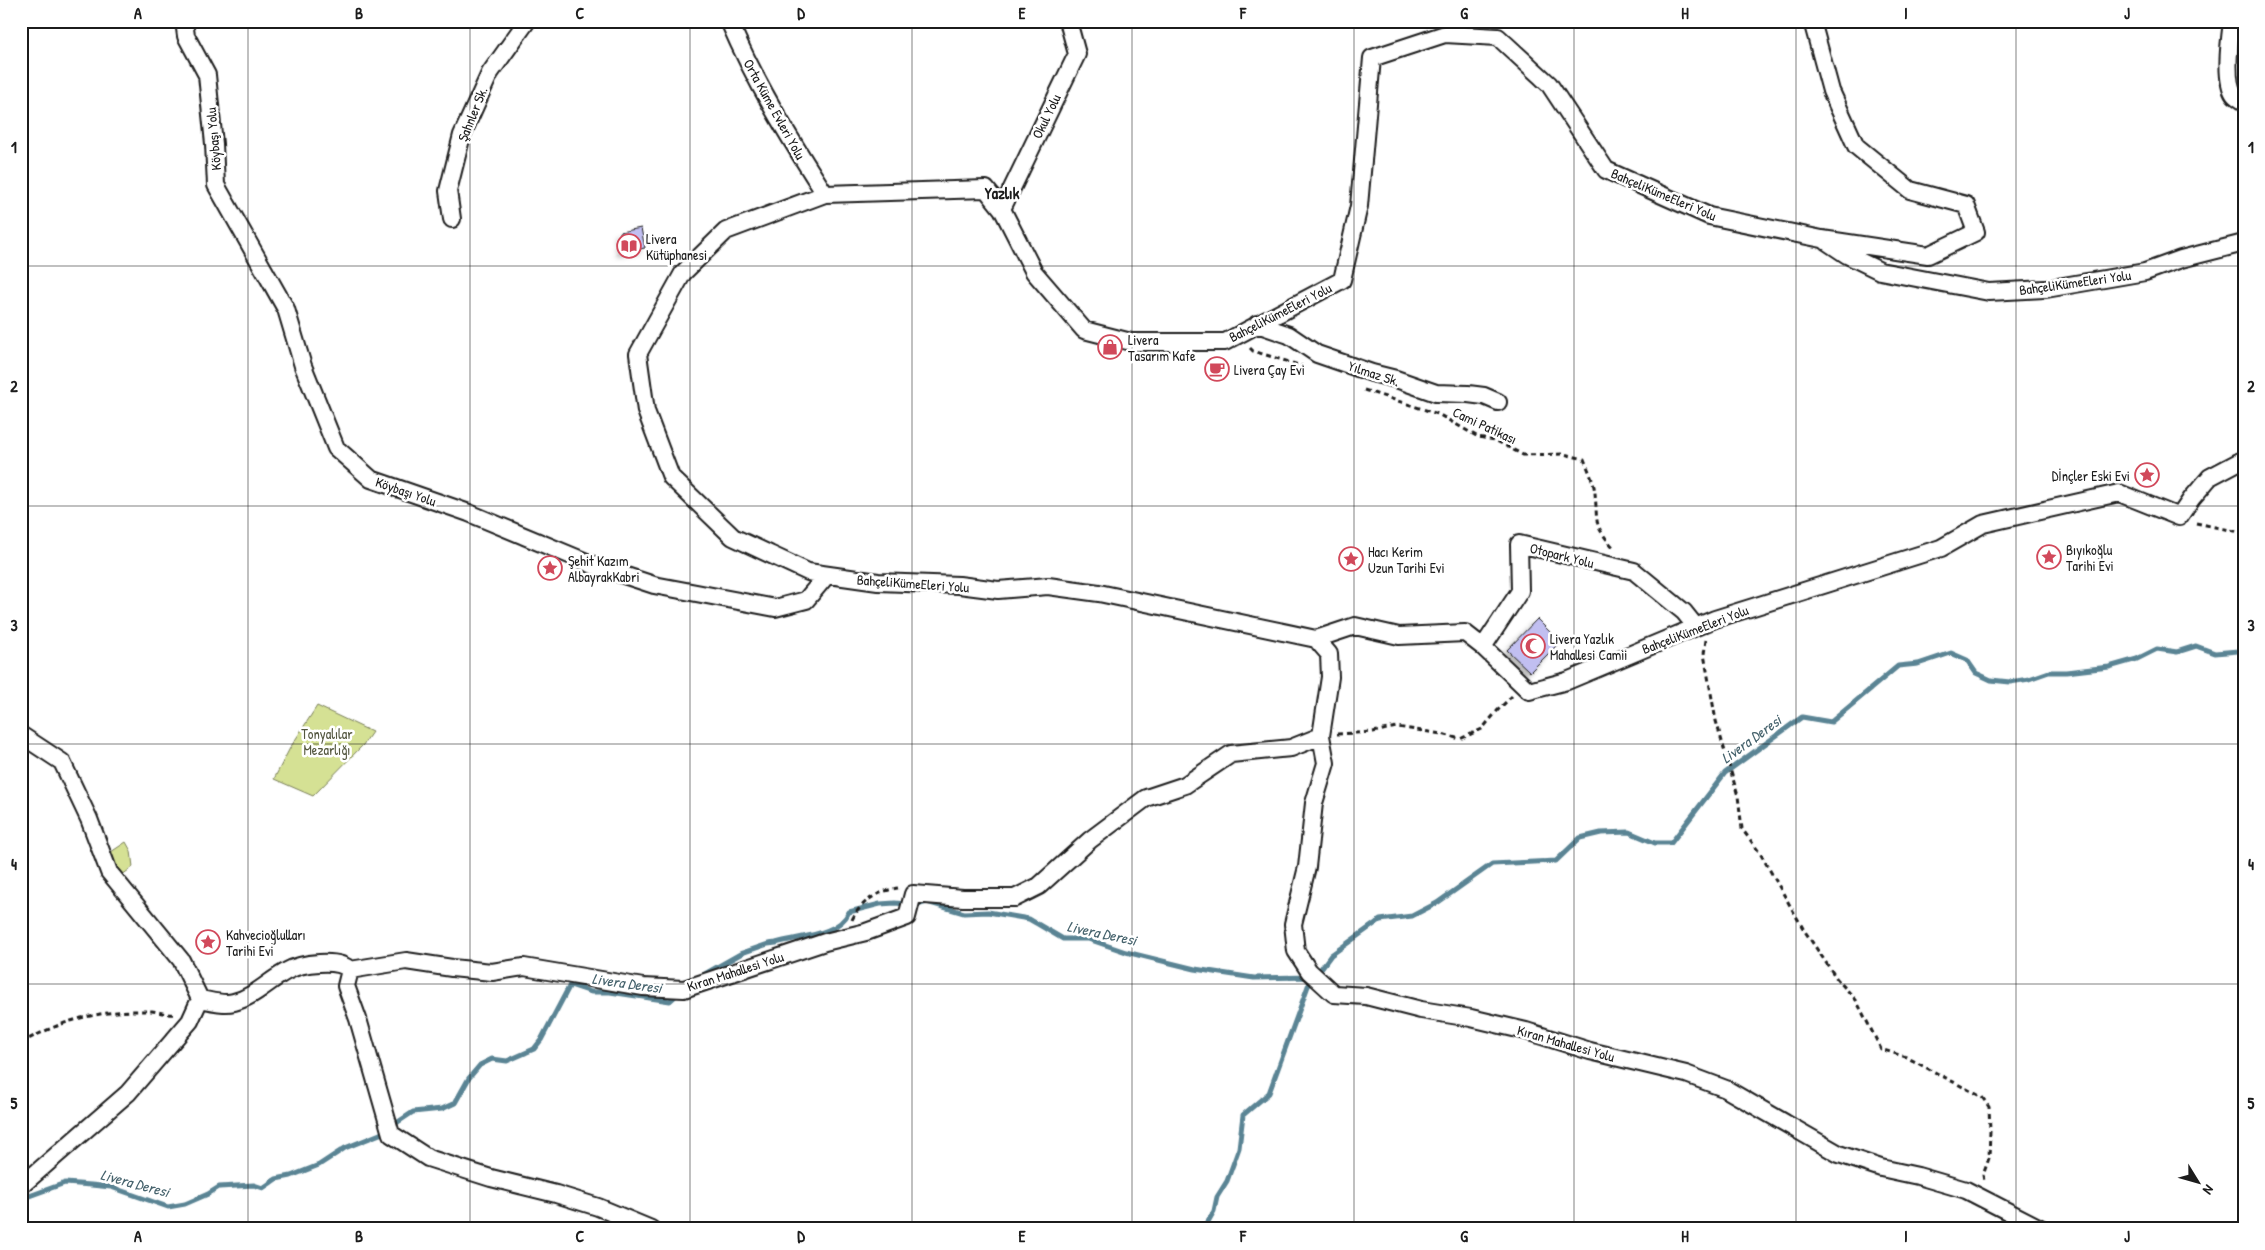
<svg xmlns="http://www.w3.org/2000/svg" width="2265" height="1250" font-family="'Patrick Hand',sans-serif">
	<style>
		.green { fill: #d5e194; stroke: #787e58 }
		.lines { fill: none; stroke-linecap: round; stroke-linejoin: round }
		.stream { stroke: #5a8494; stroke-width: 5 }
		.building { fill: #c1bff1; stroke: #1c1c1c; filter: url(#shadow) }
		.minor-casing { stroke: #1c1c1c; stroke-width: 20 }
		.path { stroke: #1c1c1c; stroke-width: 3; stroke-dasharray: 5 4; stroke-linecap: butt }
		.minor { stroke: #fff; stroke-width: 16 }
		.grid { fill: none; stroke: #1c1c1c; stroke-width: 1; stroke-opacity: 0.55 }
		.labels { text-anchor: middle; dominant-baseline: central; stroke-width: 5; stroke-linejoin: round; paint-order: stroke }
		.street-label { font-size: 14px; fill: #1c1c1c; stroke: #fff }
		.poi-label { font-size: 14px; fill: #1c1c1c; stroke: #fff; text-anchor: start }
		.park-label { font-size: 14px; fill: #545740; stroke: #fff }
		.water-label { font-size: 15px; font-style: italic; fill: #45626c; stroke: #fff }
		.quarter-label { font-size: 16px; font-weight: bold; fill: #1c1c1c; stroke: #fff }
		.neatline { fill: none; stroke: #1c1c1c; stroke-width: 2 }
		.grid-label { font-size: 16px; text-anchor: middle; font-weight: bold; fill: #1c1c1c }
	</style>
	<defs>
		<filter id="shadow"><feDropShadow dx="-4.5" dy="4.5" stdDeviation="2.5" flood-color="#0004"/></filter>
	</defs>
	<rect width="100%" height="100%" fill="#fff"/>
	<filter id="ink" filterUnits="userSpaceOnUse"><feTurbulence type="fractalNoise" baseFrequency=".02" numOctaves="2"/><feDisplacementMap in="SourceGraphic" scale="10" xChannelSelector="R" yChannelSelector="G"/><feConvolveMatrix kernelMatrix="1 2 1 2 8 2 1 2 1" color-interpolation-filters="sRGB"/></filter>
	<g filter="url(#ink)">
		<!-- green -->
		<path class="green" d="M317,706L372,732L363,745L313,796L274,779L290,748Z
			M126,842L131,851L133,867L118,878L108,854Z"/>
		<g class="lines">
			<!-- stream -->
			<path class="stream" d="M703,975L742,953L768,944L776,943C799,936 838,936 849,912L880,904L895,903L917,905L927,902L964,913L988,912L1029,919L1063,939H1088L1126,952L1195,969L1254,978L1310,977
				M21,1199L65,1183L91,1185L111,1187L168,1207L185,1204L208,1194L219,1187L254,1185L263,1188L276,1179L291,1176L319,1165L345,1148L380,1134L413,1112L442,1109L455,1103L469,1078L480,1065L492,1059L507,1061L534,1049L541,1040L570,985L591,992H610L670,1001L680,992
				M1204,1229L1214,1211L1217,1197L1227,1181L1239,1148L1243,1115L1269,1093L1308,986L1331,955L1380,920L1412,916L1437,903L1492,864L1556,861L1580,838L1601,833L1629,832L1655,843H1671L1725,773L1802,717L1831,722L1898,666L1918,664L1951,653L1967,660L1976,673L1991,680L2010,682L2029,679L2049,672H2066L2109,667L2137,659L2157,649L2177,652L2196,646L2215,653L2238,651L2244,648"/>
		</g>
		<!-- building -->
		<path class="building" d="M641,228L645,248L622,252L620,232Z
			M1537,619L1560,642L1530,672L1507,650Z"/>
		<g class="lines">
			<!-- minor casing -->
			<g class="minor-casing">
				<path id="minor" d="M184,21L186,36L207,75L214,144L216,185L286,309L303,366L336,448L371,479L469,513L596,566L654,585L775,608L806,600L827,575
					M729,21C755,82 790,139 825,194
					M1812,21L1831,91L1856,146L1910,190L1966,205L1976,232L1928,255L1822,239L1709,216L1606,170L1549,84L1498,37L1445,34L1372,58L1359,206L1342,280L1225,342H1131L1084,330L1034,272L1002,209L986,189L825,194L726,231L683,273L638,354L646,411L671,477L733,537L808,572L878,582L959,585L998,590L1048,586L1099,593L1316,639L1355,626L1399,636L1465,633L1483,647L1529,691L1567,681L1715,619L1941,548L1983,524L2119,493L2179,517L2192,498L2210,477L2244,459
					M2232,21C2230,38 2224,80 2234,94C2236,97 2241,99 2244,102
					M1002,209L1077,54L1068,21
					M452,219L448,191L462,135L490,73L527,21
					M1826,241L1847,255L1880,271L1989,292L2046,289L2145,272L2181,259L2244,243
					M1257,324L1289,335L1317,354L1372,373L1396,379L1436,393L1468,394L1484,396L1498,402
					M1316,639L1329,654L1330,677L1321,736L1326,763L1314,803L1307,867L1293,924L1296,951L1309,971L1334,994L1366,996L1421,1010L1471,1018L1526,1031L1590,1051L1686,1074L1726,1089L1839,1154L1881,1168L1918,1176L1966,1190L2042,1229
					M1483,647L1520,591L1519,544L1634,571L1684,612L1696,627
					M21,735L62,762L89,819L109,872L181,960L200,999L190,1021L128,1093L21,1186
					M200,999C212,1001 223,1005 234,1002C254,997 270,980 287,971C301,963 338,958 350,970
					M651,1229L598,1207L556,1194L491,1178L428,1158L391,1134L358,1019L346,986L350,970L406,961L452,968L492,972L524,967L643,987L684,989L825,942L866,932L907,917L913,894L963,898H1015L1039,886L1090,840L1146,798L1185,785L1231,754L1291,748L1321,736"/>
			</g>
			<!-- path -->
			<path class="path" d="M1250,348L1253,351L1302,366
				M1364,390L1438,414L1478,437L1495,440L1523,455L1564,454L1584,459C1588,469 1594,482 1595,493C1598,523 1592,523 1614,548
				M2196,523L2244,533
				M1706,640L1704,654L1716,721L1738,796L1742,829L1760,853L1804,930L1837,979L1856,1000L1881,1049L1906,1057L1982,1097L1989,1107L1990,1131L1989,1158L1983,1175L1984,1181
				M1337,734L1373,732L1397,727L1442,734L1460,739L1482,729L1498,710L1512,696
				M852,920C860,902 878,891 898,888
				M21,1043C67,1018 100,1010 152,1011C160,1012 167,1015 175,1014"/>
			<!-- minor -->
			<use href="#minor" class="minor"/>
		</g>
	</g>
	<!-- grid -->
	<path class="grid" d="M248,21V1229M470,21V1229M690,21V1229M912,21V1229M1132,21V1229M1354,21V1229M1574,21V1229M1796,21V1229M2016,21V1229M21,266H2244M21,506H2244M21,744H2244M21,984H2244"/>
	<!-- icons -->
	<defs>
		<g id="library-ring" transform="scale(1.25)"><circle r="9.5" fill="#fff" stroke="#d1495b" stroke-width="1.5"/><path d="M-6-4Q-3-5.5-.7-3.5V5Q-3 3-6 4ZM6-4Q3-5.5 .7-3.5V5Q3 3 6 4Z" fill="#d1495b"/></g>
		<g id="shop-ring" transform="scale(1.25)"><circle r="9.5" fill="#fff" stroke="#d1495b" stroke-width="1.5"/><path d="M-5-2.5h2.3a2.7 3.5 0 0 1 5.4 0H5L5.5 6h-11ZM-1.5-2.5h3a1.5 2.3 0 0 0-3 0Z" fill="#d1495b"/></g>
		<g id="cafe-ring" transform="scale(1.25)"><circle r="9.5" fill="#fff" stroke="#d1495b" stroke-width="1.5"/><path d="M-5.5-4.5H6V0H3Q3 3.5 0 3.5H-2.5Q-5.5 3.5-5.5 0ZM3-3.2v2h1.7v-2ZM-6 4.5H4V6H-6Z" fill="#d1495b"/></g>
		<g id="sight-ring" transform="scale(1.25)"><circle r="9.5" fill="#fff" stroke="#d1495b" stroke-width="1.5"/><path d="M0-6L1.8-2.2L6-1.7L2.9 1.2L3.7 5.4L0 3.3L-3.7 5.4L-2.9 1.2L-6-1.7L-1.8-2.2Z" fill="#d1495b"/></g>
		<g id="mosque-ring" transform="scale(1.25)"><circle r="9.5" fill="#fff" stroke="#d1495b" stroke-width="1.5"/><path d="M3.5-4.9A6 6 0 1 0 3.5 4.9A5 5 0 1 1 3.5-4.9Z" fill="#d1495b"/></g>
	</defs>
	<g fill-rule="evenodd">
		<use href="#library-ring" x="629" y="246"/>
		<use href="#shop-ring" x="1110" y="347"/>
		<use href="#cafe-ring" x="1217" y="369"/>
		<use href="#sight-ring" x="2147" y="475"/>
		<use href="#sight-ring" x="2049" y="557"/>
		<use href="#sight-ring" x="1351" y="559"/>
		<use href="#sight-ring" x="550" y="568"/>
		<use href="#mosque-ring" x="1533" y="646"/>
		<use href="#sight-ring" x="208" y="942"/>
	</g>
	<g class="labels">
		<!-- street labels -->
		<g class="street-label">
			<text transform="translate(775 109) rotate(61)">Orta Küme Evleri Yolu</text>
			<text transform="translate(472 114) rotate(-68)">Şahnler Sk.</text>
			<text transform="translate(1046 116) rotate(-64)">Okul Yolu</text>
			<text transform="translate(213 139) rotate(-95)">Köybaşı Yolu</text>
			<text transform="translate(1664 194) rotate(23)">BahçeliKümeEleri Yolu</text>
			<text transform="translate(2075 282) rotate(-8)">BahçeliKümeEleri Yolu</text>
			<text transform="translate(1280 312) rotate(-27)">BahçeliKümeEleri Yolu</text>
			<text transform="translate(1374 373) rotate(18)">Yılmaz Sk.</text>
			<text transform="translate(1485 425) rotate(25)">Cami Patikası</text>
			<text transform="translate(406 491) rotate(19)">Köybaşı Yolu</text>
			<text transform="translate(1562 555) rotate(14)">Otopark Yolu</text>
			<text transform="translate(913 583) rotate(4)">BahçeliKümeEleri Yolu</text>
			<text transform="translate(1695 629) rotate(-21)">BahçeliKümeEleri Yolu</text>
			<text transform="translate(735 971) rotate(-18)">Kıran Mahallesi Yolu</text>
			<text transform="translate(1566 1043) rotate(16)">Kıran Mahallesi Yolu</text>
		</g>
		<!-- poi labels -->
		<g class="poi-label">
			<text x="646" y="238">Livera<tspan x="646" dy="16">Kütüphanesi</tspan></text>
			<text x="1128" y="339">Livera<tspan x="1128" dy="16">Tasarım Kafe</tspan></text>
			<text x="1234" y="369">Livera Çay Evi</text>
			<text x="2130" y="475" text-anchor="end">Dİnçler Eski Evi</text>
			<text x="2066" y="549">Bıyıkoğlu<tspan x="2066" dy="16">Tarihi Evi</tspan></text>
			<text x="1368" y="551">Hacı Kerim<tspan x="1368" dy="16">Uzun Tarihi Evi</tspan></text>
			<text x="568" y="560">Şehit Kazım<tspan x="568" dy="16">AlbayrakKabri</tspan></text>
			<text x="1550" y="638">Livera Yazlık<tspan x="1550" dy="16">Mahallesi Camii</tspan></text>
			<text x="226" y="934">Kahvecioğlulları<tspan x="226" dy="16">Tarihi Evi</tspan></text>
		</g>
		<!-- park labels -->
		<g class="park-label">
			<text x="327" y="733">Tonyalılar<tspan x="327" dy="16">Mezarlığı</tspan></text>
		</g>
		<!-- water labels -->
		<g class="water-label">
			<text transform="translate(1751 739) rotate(-36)">Livera Deresi</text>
			<text transform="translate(1102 933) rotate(12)">Livera Deresi</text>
			<text transform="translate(627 983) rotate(8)">Livera Deresi</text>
			<text transform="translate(135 1183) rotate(15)">Livera Deresi</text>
		</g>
		<!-- quarter labels -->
		<g class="quarter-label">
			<text x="1002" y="193">Yazlık</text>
		</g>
	</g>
	<!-- margin -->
	<rect width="2265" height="1250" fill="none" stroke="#fff" stroke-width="55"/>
	<!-- north arrow -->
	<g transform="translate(2198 1182) rotate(127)" stroke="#ffffff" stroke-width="4" paint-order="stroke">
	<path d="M0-4L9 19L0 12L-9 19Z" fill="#1c1c1c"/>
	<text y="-8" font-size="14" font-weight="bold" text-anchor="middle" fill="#1c1c1c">N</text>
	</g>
	<rect x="28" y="28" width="2210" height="1194" class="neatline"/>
	<g class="grid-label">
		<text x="138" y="19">A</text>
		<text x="359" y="19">B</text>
		<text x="580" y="19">C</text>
		<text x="801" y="19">D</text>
		<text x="1022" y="19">E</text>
		<text x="1243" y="19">F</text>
		<text x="1464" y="19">G</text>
		<text x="1685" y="19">H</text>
		<text x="1906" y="19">I</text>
		<text x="2127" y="19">J</text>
		<text x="14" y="153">1</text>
		<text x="2251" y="153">1</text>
		<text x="14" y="392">2</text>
		<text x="2251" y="392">2</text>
		<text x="14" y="631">3</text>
		<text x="2251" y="631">3</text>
		<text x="14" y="870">4</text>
		<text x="2251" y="870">4</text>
		<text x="14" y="1109">5</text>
		<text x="2251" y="1109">5</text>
		<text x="138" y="1242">A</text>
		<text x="359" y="1242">B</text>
		<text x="580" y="1242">C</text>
		<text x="801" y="1242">D</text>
		<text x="1022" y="1242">E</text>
		<text x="1243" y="1242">F</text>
		<text x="1464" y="1242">G</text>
		<text x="1685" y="1242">H</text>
		<text x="1906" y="1242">I</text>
		<text x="2127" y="1242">J</text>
	</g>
</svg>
